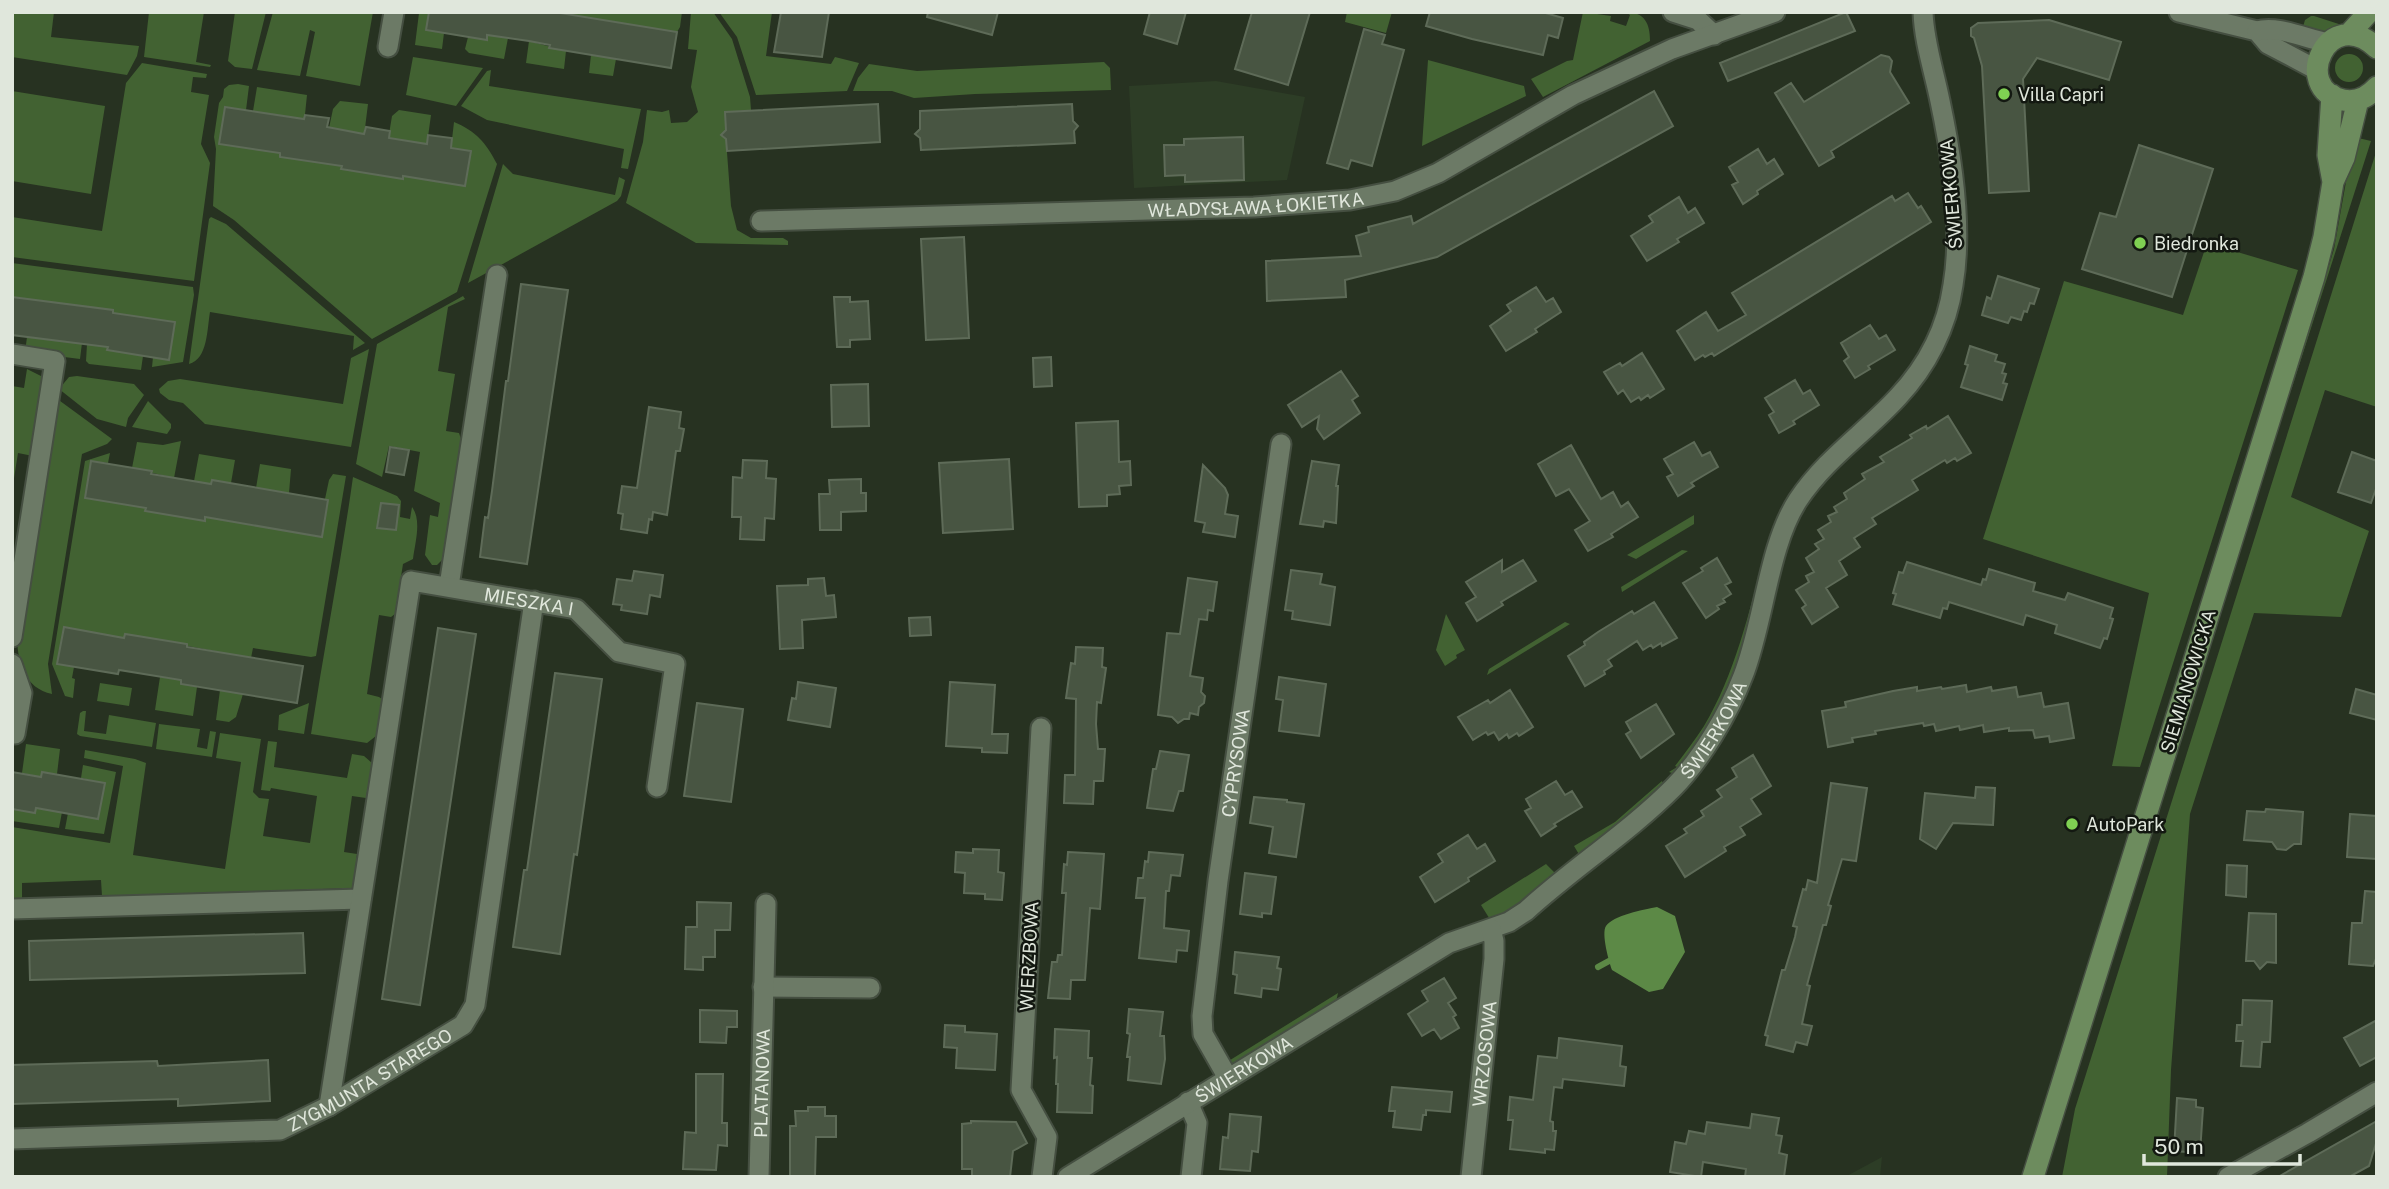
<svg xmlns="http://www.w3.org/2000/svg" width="2389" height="1189" font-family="'Public Sans',sans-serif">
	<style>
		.built { fill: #2d3d26 }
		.green { fill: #426232 }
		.water { fill: #5c8946 }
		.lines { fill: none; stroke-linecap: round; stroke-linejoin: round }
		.stream { stroke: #5c8946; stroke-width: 6 }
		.building { fill: #485542; stroke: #5e6b58; stroke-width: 2 }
		.street-casing { stroke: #454f41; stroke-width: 23 }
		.secondary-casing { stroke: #454f41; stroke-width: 24 }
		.street { stroke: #6c7a66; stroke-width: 19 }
		.secondary { stroke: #6d8c5e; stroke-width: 21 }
		.poi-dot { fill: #7fd052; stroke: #131811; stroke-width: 2.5 }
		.labels { text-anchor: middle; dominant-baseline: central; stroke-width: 5; stroke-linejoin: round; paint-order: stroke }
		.poi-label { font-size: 18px; fill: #e0e7dc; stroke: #131811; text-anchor: start }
		.street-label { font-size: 18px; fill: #e0e7dc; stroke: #131811 }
	</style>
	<rect width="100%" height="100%" fill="#273221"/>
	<!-- built -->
	<path class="built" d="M1216,81L1305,97L1287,180L1134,188L1129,86Z
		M1882,1157L1880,1177H1845Z"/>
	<!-- green -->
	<path class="green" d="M12,12H54L51,37L139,46L137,56L127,75L12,57Z
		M149,12H204L196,62L211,65L210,67L144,57Z
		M235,12H266L252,69L235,67L228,61Z
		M273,12H373L360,86L306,76L315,32L310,30L300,76L257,70Z
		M429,12L426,29L444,33L442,49L415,45L419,13Z
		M682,12L680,27L677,32L556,13Z
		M691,12H713L732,39L750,97L751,110L725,112L726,130L721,135L726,139L731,206L737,230L751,238H783L788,241V245L696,243L626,203L643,142L647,110L662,112L669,110L671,123L687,122L698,112L691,87L697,50L688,49Z
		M719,12H772L766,56L831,64L835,57L859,63L847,91L756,95L737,37Z
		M1347,12H1392L1386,33L1345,22Z
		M1583,12L1611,16L1610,21L1626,26L1630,15L1626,12C1645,12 1650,24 1650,41L1543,97L1531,79L1567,61L1573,60Z
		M2311,16H2314L2345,26L2325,33L2302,30L2305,20Z
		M487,35L508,38L504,59L469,53L465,49L468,37L486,40Z
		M529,41L566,51L564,69L526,63Z
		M2335 68a14 14 0 1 1 28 0a14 14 0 1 1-28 0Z
		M591,55L616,59L613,76L589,73Z
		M413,57L483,68L456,106L406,95Z
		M1428,60L1524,86L1526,96L1422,146Z
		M1104,62L1110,68L1111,90L975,94L914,98L892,91H853L858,78L869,64L917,71Z
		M142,63L207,74L206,78L193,77L191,92L209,95L201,144L210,163L194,281L12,257V217L102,231L126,83Z
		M491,70L489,86L641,109L628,169L621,168L624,149L487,120L461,106L487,71Z
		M238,84L249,86L246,110L225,107L220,144L280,153V157L342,166V169L402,179L403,176L465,185L471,151L451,148L454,122C476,131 486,143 497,164L457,292L372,339L234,220L213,206L216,149L214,137L219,103L223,97L224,89L229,85Z
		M257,87L307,95L304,124L286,116L253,111Z
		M12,91L105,106L91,194L12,181Z
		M340,101L368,104L364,136L329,128L333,109Z
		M399,110L431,115L427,144L388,140L392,116Z
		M2354,137L2371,141L2287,403L2334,249Z
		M2377,149V407L2325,390L2291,497L2369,531L2341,617L2254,613L2190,814L2171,1070L2167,1177H2062L2075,1109Z
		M503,164L513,174L615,195L619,177L625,180L621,196L617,201L468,283Z
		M211,217L226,224L365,343L353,350L354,336L210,312C207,329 208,359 189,364L209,219Z
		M2207,243L2298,270L2140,767L2112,766L2149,593L1983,539L2064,281L2183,315Z
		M12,263L193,287L194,295L183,362L152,367L153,357L169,359L174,322L113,313V310L12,297Z
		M463,296L465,299L448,307L438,371L455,374L446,431L459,433L461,439L444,558L437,565H432L425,555L430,515L438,517L440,503L414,491L420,452L389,446L382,477L356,464L377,344Z
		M27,337L82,343L80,359L25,352Z
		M87,344L108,347V350L143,356L141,370L89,364L86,361Z
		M369,349L351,447L205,424L183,403L169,400L160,393L159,389L168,381L180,379L343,404L351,358Z
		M27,369L41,376L46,385L33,456L18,453L12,491V386L24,388Z
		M77,376L134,384L144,395L128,418L126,427L97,419L59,389L69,377Z
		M56,398L112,439L107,444L82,454L48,664L52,694C25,688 18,664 17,639Z
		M148,401L171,424V428L167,434L132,427Z
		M181,441L174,478L132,468L137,442L163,445Z
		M110,453L108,463L91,461L85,498L146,508L145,511L204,521L205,517L322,537L328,500L325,499L329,480L333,474L346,476L316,656L311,657L253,648L251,658L125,634L124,638L64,627L57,663L74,667L72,678L75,679L73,698L65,696L52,664L85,461Z
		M199,454L235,460L231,483L212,480L211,484L194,481Z
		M260,464L291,469L289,493L256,488Z
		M353,477L397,496L401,501L400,517L410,519L412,507C422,520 415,543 413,559L403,564L395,614L391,617L379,615L367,694L379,697L382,699L376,736L367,743L311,734C324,648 341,563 353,477Z
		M1694,515V524L1636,559L1627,555Z
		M1682,550L1688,551L1622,592L1621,587Z
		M1764,555H1768L1750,629L1725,702L1675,774L1669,772L1677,767L1675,766C1685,753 1695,740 1704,726C1735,674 1749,613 1764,555Z
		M1446,614L1465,650L1456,655L1457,658L1445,666L1436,650Z
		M1565,622L1570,624L1487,675L1489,669Z
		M160,677L181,680V684L197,687L193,716L155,710Z
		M100,683L132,688L129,706L97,701Z
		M220,690L243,694L236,717L229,722L216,720Z
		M309,703L304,734L278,730L279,715Z
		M83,711H86L84,731L106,734L109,715L156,723L152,747L80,736L77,734L80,713Z
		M159,724L200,729L197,747L207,749L210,731L216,732L212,757L156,749Z
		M220,733L261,739L253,792L259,798L269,799L263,836L310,843L317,796L271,788L270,791L261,790L268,741L277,742L274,767L347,778L352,754L364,756L372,763L366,798L352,796L344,852L357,854L353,888L102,896L101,880L22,883V899H12V827L110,843L123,766L84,758L85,750L135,759L146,763L133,855L225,869L241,762L216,758Z
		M26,744L60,749L57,774L42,772L41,777L22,773Z
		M83,765L116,772L104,834L65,829L68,813L98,818L104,783L81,778Z
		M1662,781L1664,787L1580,856L1574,846L1615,822Z
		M36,808L62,812L59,828L12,821V809L34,813Z
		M1546,864L1557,875L1519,908L1491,921L1481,905Z
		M1338,993L1336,1002L1236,1064L1227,1062Z"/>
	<!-- water -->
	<path class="water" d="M1657,907L1675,916L1685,952L1663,989L1649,992L1612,970C1609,962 1601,933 1606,926C1612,916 1645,909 1657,907Z"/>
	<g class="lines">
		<!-- stream -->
		<path class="stream" d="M1598,967L1609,961"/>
	</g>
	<!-- building -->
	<path class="building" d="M429,12H554L677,32L671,68L549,48L550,45L529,41L487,35V40L426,30Z
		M781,12H829L822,57L774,52Z
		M928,12H998L992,35L927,17Z
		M1150,12H1186L1177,44L1144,34Z
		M1252,12H1310L1288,85L1235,69Z
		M1430,12H1542L1563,18L1558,38L1548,35L1543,55L1472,39L1426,26Z
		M1846,12L1855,31L1728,81L1720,63Z
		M2049,20L2121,42L2109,80L2037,58L2023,79L2029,191L1989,193L1982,66L1974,38L1971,36V28L1978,23Z
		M1364,29L1385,35L1382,44L1404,50L1372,166L1351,160L1348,169L1327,163Z
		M1881,55L1889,57L1892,61L1890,72L1909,103L1831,151L1834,157L1819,166L1775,93L1791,83L1804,102Z
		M1654,91L1673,126L1437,257L1345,280L1346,297L1267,301L1266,261L1361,256L1356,236L1369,232L1368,227L1411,216L1413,224Z
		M878,104L880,142L727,151L726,139L721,135L726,130L725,112Z
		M1072,104L1073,121L1078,126L1074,131L1075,143L921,150L920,138L915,134L920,129V111Z
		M225,107L304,119L305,115L329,118L327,127L364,134L366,127L390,131L389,138L427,144L428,135L452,138L451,148L471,151L465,186L403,176V179L341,169L342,166L280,157V153L219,144Z
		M1243,137L1244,180L1185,182V175L1165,176L1164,145H1184V139Z
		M2139,145L2213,169L2172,297L2082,269L2100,213L2116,217Z
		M1758,149L1767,164L1774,159L1783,174L1757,191L1758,194L1743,204L1732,185L1738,182L1729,167Z
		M1908,193L1918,208L1921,206L1931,222L1714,356L1712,353L1705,357L1703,355L1695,360L1677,331L1706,312L1718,331L1746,315L1732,293L1892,196L1895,201Z
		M1679,197L1688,213L1695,208L1704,223L1677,239L1679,242L1647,261L1631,236L1653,222L1649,216Z
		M964,237L969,338L926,340L921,239Z
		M1998,276L2039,289L2034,304L2030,303L2027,312L2024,311L2021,320L2011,317L2008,323L1982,315L1987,297L1991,299Z
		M521,284L568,290L527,564L480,557L485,517L488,518L492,491L506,381H508Z
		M1536,287L1546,302L1553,298L1561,312L1535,329L1537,332L1506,351L1490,326L1511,311L1507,305Z
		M12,297L113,310V313L175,322L169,360L107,350L108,347L12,335Z
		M834,297H850V302L868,301L870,339L850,340V347H837Z
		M1870,325L1879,339L1886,335L1895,350L1868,366L1870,369L1855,378L1844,361L1849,357L1841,343Z
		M1970,346L1997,355L1995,361L2005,364L2002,373L2006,374L2003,383L2007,384L2002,400L1961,387L1968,365L1965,364Z
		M1642,353L1664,389L1650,398L1648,395L1641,400L1639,397L1631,402L1623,390L1618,394L1604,372L1620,363L1622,366Z
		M1051,357L1052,386L1034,387L1033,358Z
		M1341,371L1358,396L1352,400L1360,413L1324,439L1317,429L1319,416L1302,427L1288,405Z
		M1795,380L1803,394L1810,390L1819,405L1793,421L1795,424L1779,433L1769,415L1774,412L1765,398Z
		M868,384L869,426L832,427L831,385Z
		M649,407L681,412L679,428L684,429L680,451H676L667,515L653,512L652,520L649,519L647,533L621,529L623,514L618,513L622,486L637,488Z
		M1948,416L1971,453L1957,461L1955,458L1947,463L1945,460L1912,480L1918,490L1872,518L1876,524L1854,538L1860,547L1839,561L1847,575L1826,588L1838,607L1812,624L1802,608L1806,605L1796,590L1809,582L1806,576L1814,572L1806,558L1819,549L1815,544L1824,539L1818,530L1831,522L1828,516L1837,512L1834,507L1847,499L1844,493L1865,479L1862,474L1884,462L1880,457L1912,438L1910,435L1926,426L1927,429Z
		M1118,421L1119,462L1130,461L1131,485L1119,486L1120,494L1107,495V506L1079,507L1076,423Z
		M1694,442L1702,456L1710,452L1718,467L1691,483L1694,486L1678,496L1667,477L1673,474L1664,459Z
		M1571,445L1601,499L1613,492L1621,507L1628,502L1638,517L1611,534L1613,537L1588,551L1575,530L1590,521L1569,489L1556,496L1538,464Z
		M390,447L409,450L404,475L386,472Z
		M2352,452L2377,461V486L2371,503L2338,492Z
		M1009,459L1013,529L943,533L939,463Z
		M743,460L767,461L766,478L776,479L774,519L765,518L764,540L740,539L741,517H732L733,477L742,478Z
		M91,461L152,471L151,474L211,484L212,480L328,500L322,537L205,517V521L145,511L146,508L85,498Z
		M1312,461L1339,465L1336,486H1338L1336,523L1324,521L1323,527L1300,524Z
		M1203,465L1225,488L1228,495L1225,514L1238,516L1235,537L1203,532L1205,523L1195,521Z
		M861,479V493H866V511L841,512V530H820L819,494H830L829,480Z
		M381,503L399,505L396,530L377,528Z
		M1717,558L1731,582L1725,585L1731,594L1723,599L1725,602L1717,606L1719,609L1706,618L1683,583L1703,571L1701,568Z
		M1502,560V572L1523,560L1536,581L1501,602L1503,605L1477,621L1466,603L1476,597L1466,582Z
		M1907,562L1981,585L1983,579L1986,580L1989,569L2035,583L2033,591L2065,600L2068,593L2113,608L2110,618L2113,619L2107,639L2104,638L2100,648L2055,633L2057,625L2026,615L2023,625L1949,602L1947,609L1943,608L1940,618L1893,604L1896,594L1893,593L1899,572L1903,573Z
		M1291,570L1322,574L1320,584L1335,587L1330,625L1292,619L1293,611L1285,610Z
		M634,571L663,575L660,597L650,595L647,614L621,610L622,605L613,604L617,579L632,581Z
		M824,578L826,596L834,595L836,617L802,620L803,648L780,649L777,586L808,585V579Z
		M1188,578L1217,582L1213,611L1208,610L1207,620L1199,619L1190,676L1203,678L1201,692L1205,696L1204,703L1199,707L1198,715L1190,713L1189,719H1184L1178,723L1172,717L1158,715L1167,633L1180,634Z
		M1654,602L1677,638L1662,646L1661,643L1653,648L1651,645L1643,650L1637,641L1608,660L1612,666L1604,671L1605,674L1585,686L1568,656L1585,645L1584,642L1598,632L1632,611L1634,614Z
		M930,617L931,635L910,636L909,618Z
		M64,627L124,638L125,634L187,644V647L303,666L297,703L181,684V680L119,670L118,674L57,664Z
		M438,628L476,634L420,1005L382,999Z
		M1076,647L1103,648L1102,667L1106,668L1101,703L1097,702L1096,724L1098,749H1105L1103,781H1094L1093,804L1064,803L1065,775H1075L1076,699L1066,698L1071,663L1075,664Z
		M555,673L602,679L577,855L574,854L560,954L513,947L524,870H527Z
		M1279,677L1326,684L1319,736L1279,731L1283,700L1276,699Z
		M798,682L836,688L830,727L788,720L792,698L796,699Z
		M950,682L995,685L992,734H1008L1007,753L982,752V748L946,746Z
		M1966,685L1967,692L1991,687L1992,691L2016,687L2018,697L2041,693L2044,707L2068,703L2074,738L2050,742L2049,736L2035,738L2033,730L2009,731V728L1984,732L1983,725L1960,730L1959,726L1936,731L1934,724L1924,726L1923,723L1875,731L1876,734L1852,738L1853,742L1828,747L1822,711L1846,707L1845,702L1893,691L1917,687V691L1941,687L1942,689Z
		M2356,689L2377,695V720L2350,713Z
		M1510,690L1533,727L1519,736L1517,733L1509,738L1507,734L1499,740L1494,732L1488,735L1486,732L1473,740L1458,717L1488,700L1490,703Z
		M697,703L743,709L731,802L684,796Z
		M1656,704L1674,734L1641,758L1626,734L1631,731L1626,722Z
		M1160,751L1189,755L1183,791H1179L1173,811L1147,808L1153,769H1156Z
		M1753,755L1771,786L1751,799L1761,814L1740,827L1745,835L1724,847L1726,851L1685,877L1666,846L1687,833L1684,829L1704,816L1701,811L1722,797L1717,790L1737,777L1732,768Z
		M12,772L41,777L42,772L105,783L98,819L36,808L35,813L12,809Z
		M1556,781L1565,795L1572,791L1582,807L1554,824L1556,826L1541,836L1525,811L1531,808L1526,799Z
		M1831,783L1867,788L1856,861L1842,859L1828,905L1831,906L1826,925H1823L1807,985L1810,986L1802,1024L1812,1026L1807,1045L1796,1042L1793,1052L1766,1045L1768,1036L1765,1035L1782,970H1785L1795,937L1797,927L1793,926L1803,889L1806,890L1808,880L1817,883Z
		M1976,787L1995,788L1993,825L1953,823L1936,849L1920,839L1925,793L1975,798Z
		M1254,797L1287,800V802L1304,804L1296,857L1269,853L1273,827L1250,823Z
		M2266,809L2303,812L2301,844H2294L2286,850L2277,849L2272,842L2244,840L2247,811L2265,812Z
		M2350,814L2377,816V859L2347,857Z
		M1468,835L1477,849L1485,844L1495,861L1468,878L1469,881L1435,902L1420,877L1443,862L1438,854Z
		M973,849L999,850L998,872L1004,873L1002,900L985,899V894L964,893L965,873L955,872L956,852L973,853Z
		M1068,852L1104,854L1100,909L1090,908L1085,980H1071L1070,999L1048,998L1052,962H1057L1058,955H1062L1066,893H1062L1064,864L1067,865Z
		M1149,852L1183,855L1180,876L1171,875L1169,891H1166L1164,928L1189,931L1187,951L1177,950L1176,962L1139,958L1145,898H1136L1138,878H1143L1145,861L1148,862Z
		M2227,865L2247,866L2246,897L2226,895Z
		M1245,873L1276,877L1271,914L1262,913V917L1240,914Z
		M2365,891L2377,892V956L2373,966L2349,964L2352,923H2362Z
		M697,902L731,903L730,930H715V957H703V970L685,969L686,927H697Z
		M2249,913L2276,914V963L2267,962L2260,969L2254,961H2246Z
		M303,933L305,973L30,980L29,941Z
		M1235,952L1279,957L1277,968L1281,969L1278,990L1262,988L1261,997L1235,993L1237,975L1233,974Z
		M1444,978L1456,998L1448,1003L1456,1015L1453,1017L1459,1028L1441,1039L1434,1029L1422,1036L1408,1014L1428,1001L1422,991Z
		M2243,1000L2272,1001L2270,1042H2262L2260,1067L2241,1066L2243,1041H2236L2237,1025H2242Z
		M1129,1009L1163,1012L1160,1036H1164L1165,1059L1161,1084L1128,1080L1130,1057H1127L1130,1034L1127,1033Z
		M700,1010L737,1011V1027H727L726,1043L700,1042Z
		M2377,1020V1057L2360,1066L2344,1038Z
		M945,1025L965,1026V1032L997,1034L995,1070L956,1068L957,1048L944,1047Z
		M1055,1029L1089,1031L1088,1058H1092L1090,1085L1093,1086L1092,1113L1057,1112L1058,1084H1056L1057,1057L1054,1058Z
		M1559,1038L1622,1046L1620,1066L1626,1067L1624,1086L1563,1079L1562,1088L1554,1087L1550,1121L1553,1122V1131H1556L1554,1150L1545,1149V1153L1510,1149L1513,1120H1508L1510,1097L1533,1100L1538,1056L1557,1058Z
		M268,1060L270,1101L178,1106V1099L12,1104V1065L157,1061L158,1066Z
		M696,1074H723L722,1123H727V1146L718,1145L716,1170L683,1169L685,1132L696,1133Z
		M1392,1087L1452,1092L1450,1112L1426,1110V1115H1423L1421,1130L1393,1127L1395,1111H1389Z
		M2177,1098L2196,1100V1107L2203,1108L2200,1153L2174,1151Z
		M808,1107H825V1116H836V1137H816L815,1177H790V1126H796L795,1111H808Z
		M1230,1114L1261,1117L1258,1152L1252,1151L1250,1171L1220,1169L1223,1137L1228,1138Z
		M1752,1114L1779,1118L1776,1135L1782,1136L1779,1153L1787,1155L1784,1177H1745L1746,1169L1703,1162L1701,1177L1670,1172L1675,1142L1686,1144L1689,1131L1705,1134L1707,1122L1750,1128Z
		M971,1121L1016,1122L1027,1143L1013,1151L1010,1177H972V1169H962V1124L971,1123Z
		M2377,1121V1140L2369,1166L2349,1177H2278Z"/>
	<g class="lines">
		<!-- street casing -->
		<g class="street-casing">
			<g id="street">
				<path d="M1673,12L1698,20L1714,35"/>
				<path d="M2179,12L2257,31L2268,44L2317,70"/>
				<path d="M2257,31C2278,25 2306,39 2328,43"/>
				<path d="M388,47L394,12"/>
				<path id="s1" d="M761,221L1254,207L1350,200L1395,191L1438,173L1573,95L1672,49L1775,12"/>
				<path d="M12,354L55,361L12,637"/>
				<path d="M449,586L497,275"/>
				<path d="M12,664L22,693L15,734H12"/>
				<path d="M1041,728L1021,1090L1047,1137L1042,1177"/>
				<path d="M12,909L361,899"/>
				<path d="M763,987L870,988"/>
				<path id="s2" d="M1228,1078L1203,1034L1202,1016L1218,881L1281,444"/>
				<path d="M1188,1102L1197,1123L1191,1177"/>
				<path id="s3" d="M329,1106L411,581L576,609L619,652L675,664L657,787"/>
				<path id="s4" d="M12,1139L280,1130L329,1106L463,1025L475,1005L534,601"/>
				<path id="s5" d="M759,1177L766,904"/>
				<path id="s6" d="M1068,1177L1449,943L1509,922L1526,911C1573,868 1628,833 1673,788C1700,761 1729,713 1743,676C1764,623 1768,546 1798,500C1826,458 1865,433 1898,397C1927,366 1947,327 1953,285C1963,227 1952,157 1940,101C1934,71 1924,42 1923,12"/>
				<path id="s7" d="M1471,1177L1494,959V941L1491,929"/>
				<path d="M2228,1177L2308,1133L2377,1092"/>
			</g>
		</g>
		<!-- secondary casing -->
		<g class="secondary-casing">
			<path id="secondary" d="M2349,34L2369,12
				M2377,48C2328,2 2290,89 2343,100C2357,103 2368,97 2377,87
				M2332,95L2328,155L2333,182
				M2033,1177L2314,277L2324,237L2333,182L2344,158L2358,100"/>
		</g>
		<!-- street -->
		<use href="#street" class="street"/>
		<!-- secondary -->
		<use href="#secondary" class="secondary"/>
	</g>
	<!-- markers -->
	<g class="poi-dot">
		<circle cx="2004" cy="94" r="7"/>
		<circle cx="2140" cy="243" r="7"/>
		<circle cx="2072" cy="824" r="7"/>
	</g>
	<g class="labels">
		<!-- poi labels -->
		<g class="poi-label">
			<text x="2018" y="94">Villa Capri</text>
			<text x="2154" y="243">Biedronka</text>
			<text x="2086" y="824">AutoPark</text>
		</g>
		<!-- street labels -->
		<g class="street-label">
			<text transform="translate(1951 194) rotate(-95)">ŚWIERKOWA</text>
			<text stroke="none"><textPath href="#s1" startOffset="495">WŁADYSŁAWA ŁOKIETKA</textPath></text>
			<text stroke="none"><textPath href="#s3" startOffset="651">MIESZKA I</textPath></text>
			<text transform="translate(2188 681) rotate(-73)">SIEMIANOWICKA</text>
			<text stroke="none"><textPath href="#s6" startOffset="794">ŚWIERKOWA</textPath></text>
			<text stroke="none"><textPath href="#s2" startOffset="324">CYPRYSOWA</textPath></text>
			<text transform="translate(1029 956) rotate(-87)">WIERZBOWA</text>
			<text stroke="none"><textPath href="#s7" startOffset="124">WRZOSOWA</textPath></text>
			<text stroke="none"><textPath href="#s6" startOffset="206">ŚWIERKOWA</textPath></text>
			<text stroke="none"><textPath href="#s4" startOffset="371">ZYGMUNTA STAREGO</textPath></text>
			<text stroke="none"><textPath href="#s5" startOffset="94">PLATANOWA</textPath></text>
		</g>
	</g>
	<!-- border -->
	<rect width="2389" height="1189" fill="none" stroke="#e0e7dc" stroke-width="28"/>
	<!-- scale -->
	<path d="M2144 1154v10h156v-10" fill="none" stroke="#e0e7dc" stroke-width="3.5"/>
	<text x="2154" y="1154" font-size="21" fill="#e0e7dc" stroke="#131811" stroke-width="5" paint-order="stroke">50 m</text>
</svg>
